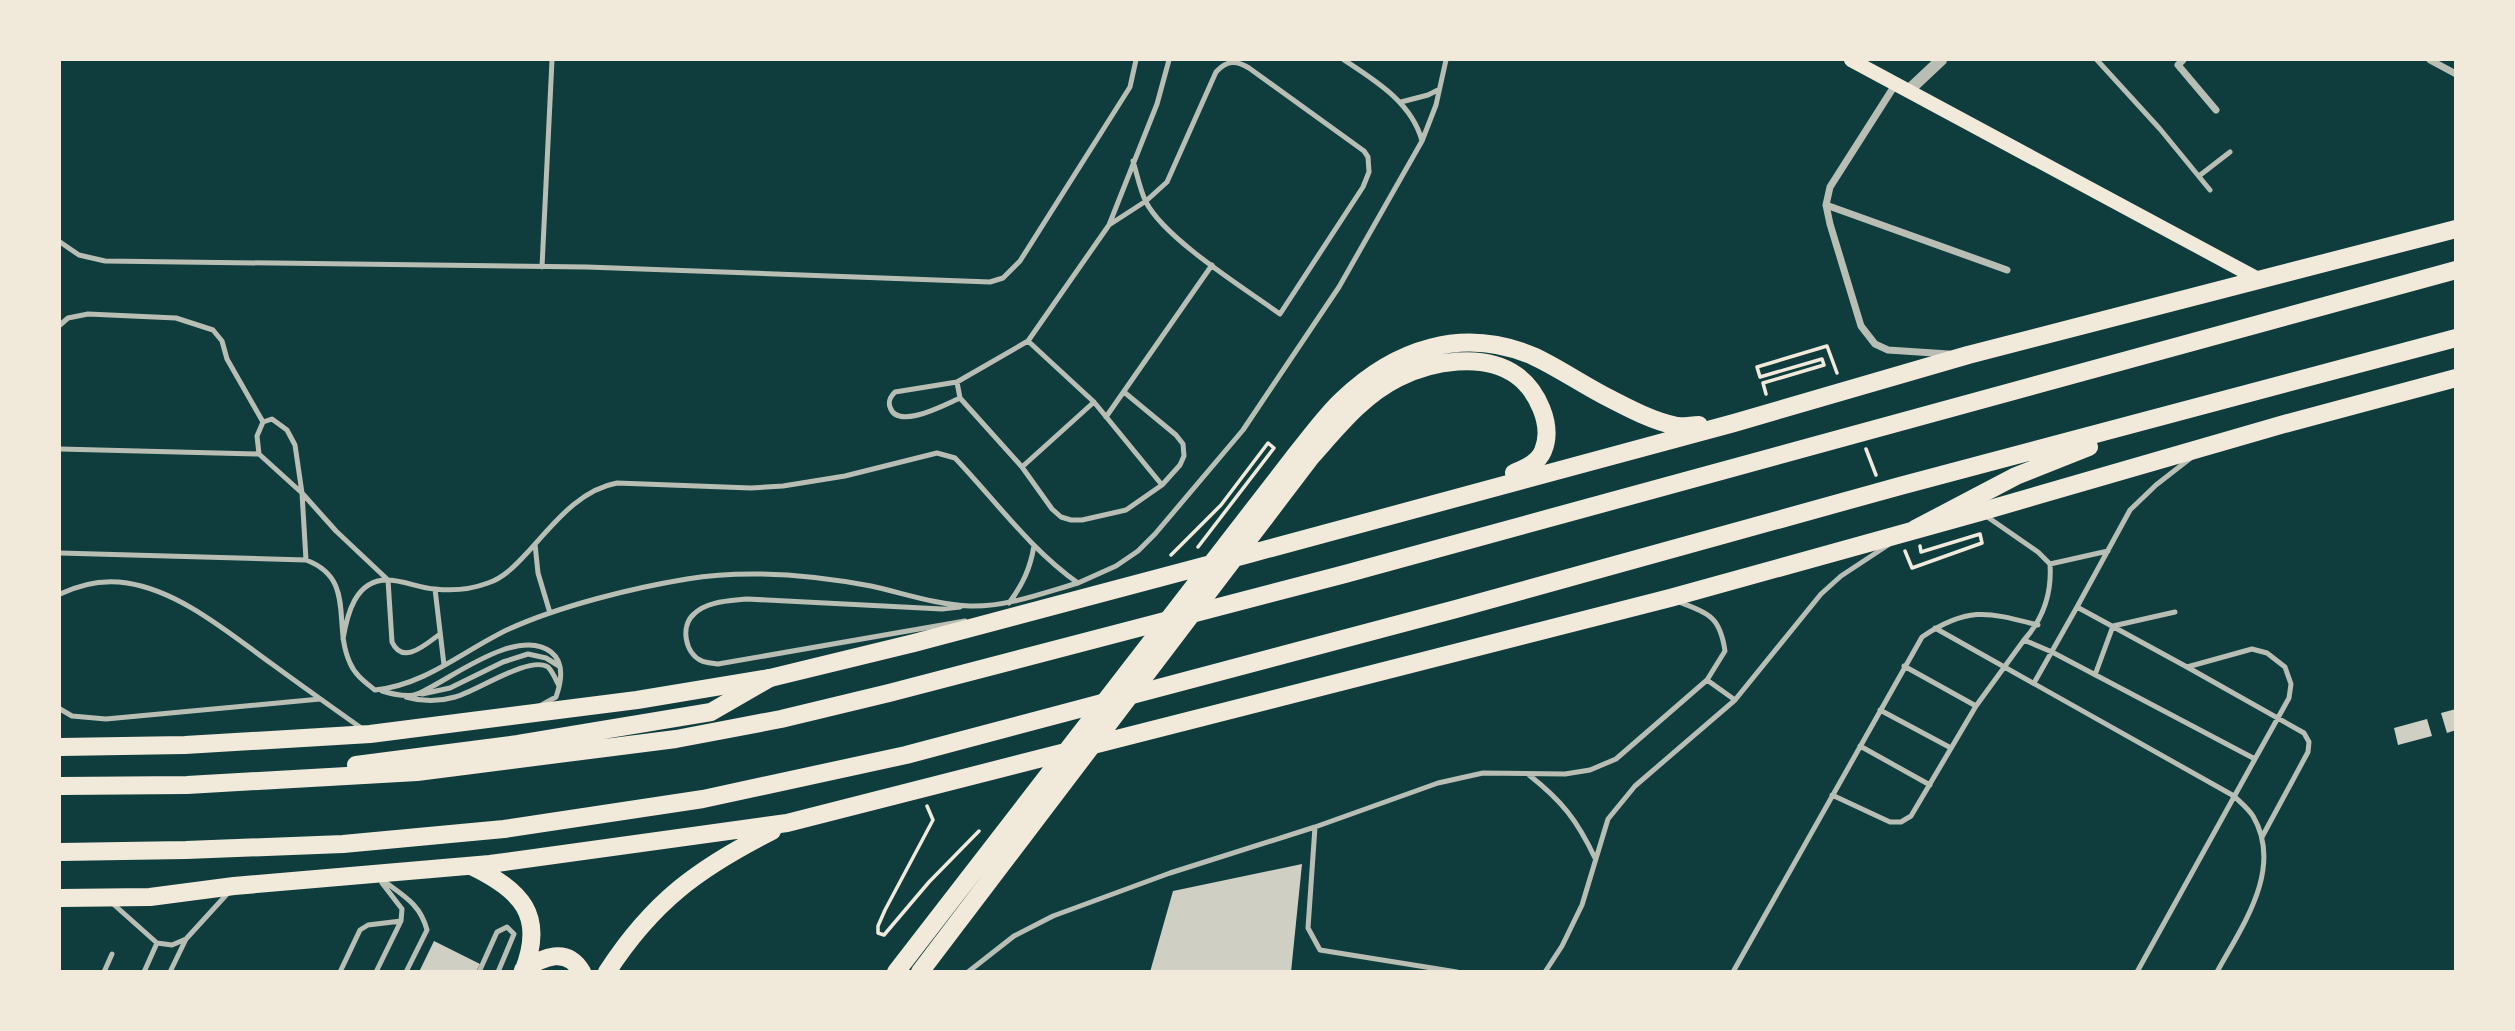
<svg xmlns="http://www.w3.org/2000/svg" width="2515" height="1031" font-family="'PT Sans',sans-serif">
	<style>
		.building { fill: #cfcfc3 }
		.lines { fill: none; stroke-linecap: round; stroke-linejoin: round }
		.path { stroke: #f1e9da; stroke-width: 3.5 }
		.service { stroke: #b8beb3; stroke-width: 5 }
		.minor { stroke: #b8beb3; stroke-width: 7 }
		.tertiary { stroke: #b8beb3; stroke-width: 12 }
		.secondary { stroke: #f1e9da; stroke-width: 14 }
		.trunk { stroke: #f1e9da; stroke-width: 18 }
		.motorway { stroke: #f1e9da; stroke-width: 18 }
	</style>
	<rect width="100%" height="100%" fill="#0f3d3e"/>
	<!-- building -->
	<path class="building" d="M2456,709V730L2447,733L2441,713Z
		M2427,719L2432,736L2398,745L2394,728Z
		M1302,864L1291,972H1150L1173,891Z
		M434,941L480,964L476,972H419Z"/>
	<g class="lines">
		<!-- path -->
		<path class="path" d="M1766,394L1763,383L1824,365L1822,359L1760,377L1757,367L1827,346L1837,373
			M1866,449L1876,475
			M1905,551L1912,568L1982,543L1980,534L1921,552L1920,546
			M1171,555L1221,505L1268,443L1274,448L1198,547
			M927,806L933,820L885,910L878,926V933L884,935L929,882L979,831"/>
		<!-- service -->
		<path class="service" d="M1344,60C1376,81 1412,103 1422,141
			M2097,60L2160,129L2210,190
			M1401,102L1428,95L1438,90
			M2199,176L2230,152
			M1109,225L1146,201L1167,182L1216,72C1227,60 1236,60 1249,68L1364,151L1368,157L1369,172L1363,187L1280,314C1244,288 1165,239 1146,202C1140,190 1137,174 1133,161
			M60,242L79,255L105,261L587,267L990,282L1003,278L1020,261L1130,87L1136,60
			M542,267L552,60
			M60,325L68,318L88,314L176,318L213,330L222,341L227,359L263,422
			M1028,341L1094,402L1162,485
			M957,382L960,398L1022,467L1052,509L1061,517L1071,520H1082L1126,510L1162,485L1180,465L1184,456L1183,444L1176,435L1124,392
			M960,398C946,404 897,431 890,407C888,401 890,397 895,392L957,382L1028,341L1109,225L1157,104L1169,60
			M1106,417L1212,265
			M60,449L259,454
			M1022,467L1094,402
			M1986,516L2038,552L2050,564C2052,594 2044,618 2024,640L2052,652L2255,759L2289,698L2291,684L2285,667L2267,653L2252,649L2187,667L2077,607L2130,510L2156,485L2192,457
			M535,544L538,573L550,613
			M60,553L306,560C357,579 332,625 350,663C355,675 365,682 375,690C426,685 464,650 509,629C560,606 632,588 687,579C747,569 812,575 871,586C903,593 937,605 970,606C1007,607 1043,593 1078,583C1030,549 995,500 955,458L937,453L845,476L783,486L751,488L617,483C578,490 552,526 526,554C515,566 503,578 488,583C472,589 452,591 435,589C419,588 403,580 387,580C355,580 347,615 343,639
			M306,560L302,493L295,445L287,430L272,419L263,422L257,436L259,454L302,493L336,531L388,580
			M2050,564L2108,551
			M388,580L392,642C403,666 426,644 440,634
			M1078,583L1116,566L1138,551L1155,534L1243,430L1339,287L1422,141L1436,105L1446,60
			M435,589L444,665
			M60,594C81,584 103,579 127,583C180,591 230,634 272,664C302,686 333,708 364,730
			M1009,603C1023,584 1030,569 1034,546
			M960,607L942,609L747,599C730,601 707,601 694,614C680,626 685,654 702,661C706,663 713,663 718,664L965,621
			M1935,628L2234,796C2240,802 2248,808 2253,816C2284,869 2242,926 2217,972
			M1904,666L1976,706
			M2187,667L2304,733L2309,742L2308,752L2262,837
			M2095,675L2113,626L2175,612
			M1707,680L1735,700
			M2034,683L2077,607
			M382,691C392,694 403,697 414,695C420,694 427,689 433,686C461,671 521,628 551,652C565,663 561,683 556,697L538,707
			M422,694L450,688L503,662L528,654L546,658L559,666
			M406,697C423,702 438,702 455,697C476,692 529,655 548,667C553,672 556,680 559,686
			M60,709L72,716L106,719L320,699
			M1880,710L1951,748
			M1860,746L1930,785
			M1529,775C1562,801 1577,820 1595,858
			M1832,795L1890,822H1901L1911,816L1976,706L2024,640
			M1315,827L1308,928L1320,950L1457,972
			M381,879C402,895 420,903 427,930L406,972
			M111,902L157,943L172,945L186,939
			M104,972L112,954
			M144,972L157,943
			M170,972L186,939L228,893
			M340,972L360,930L368,925L401,921
			M376,972L401,921L402,909L382,883
			M479,972L497,932L507,927L514,934L498,972
			M968,972L1014,936L1053,916L1170,873L1315,827L1438,783L1483,773L1565,774L1590,770L1616,759L1707,680L1725,651C1720,617 1710,614 1679,602
			M1545,972L1562,946L1582,905L1608,819L1635,786L1735,700L1821,594L1841,576L1888,545
			M1733,972L1922,637C1968,606 1987,612 2038,625
			M2137,972L2255,759"/>
		<!-- minor -->
		<path class="minor" d="M2183,60L2178,65L2216,110
			M2430,60L2456,74
			M1895,85L1830,187L1826,205L1830,224L1861,326L1875,344L1888,350L1949,354
			M1826,205L2007,270"/>
		<!-- tertiary -->
		<path class="tertiary" d="M1908,91L1941,60"/>
		<!-- secondary -->
		<path class="secondary" d="M1851,60L2260,280"/>
		<!-- trunk -->
		<path class="trunk" d="M60,747L185,745L370,734L637,700L770,678L914,643L1249,554L1734,423L1968,355L2456,229
			M471,866C521,890 546,915 523,972
			M60,898L150,897L234,886L490,864L787,823L1670,598L1980,512L2288,423L2456,378
			M523,970C543,957 567,946 582,972
			M607,972C653,901 699,868 772,831
			M896,972L1297,453C1311,436 1325,416 1342,400C1395,349 1462,326 1533,356C1557,367 1580,383 1603,395C1626,407 1652,421 1677,426C1684,427 1692,425 1699,425
			M920,972L1311,457C1338,427 1362,396 1398,378C1431,361 1484,352 1516,375C1537,390 1554,425 1543,451C1538,463 1525,468 1514,473"/>
		<!-- motorway -->
		<path class="motorway" d="M1915,529L2016,476L2089,447
			M356,765L518,744L711,712L770,678
			M60,786L187,785L417,772L676,739L781,719L889,693L1345,574L2456,270
			M60,852L186,850L343,844L504,829L703,799L906,755L1456,609L1900,486L2456,338"/>
	</g>
	<!-- border -->
	<rect width="2515" height="1031" fill="none" stroke="#f1e9da" stroke-width="122"/>
</svg>
